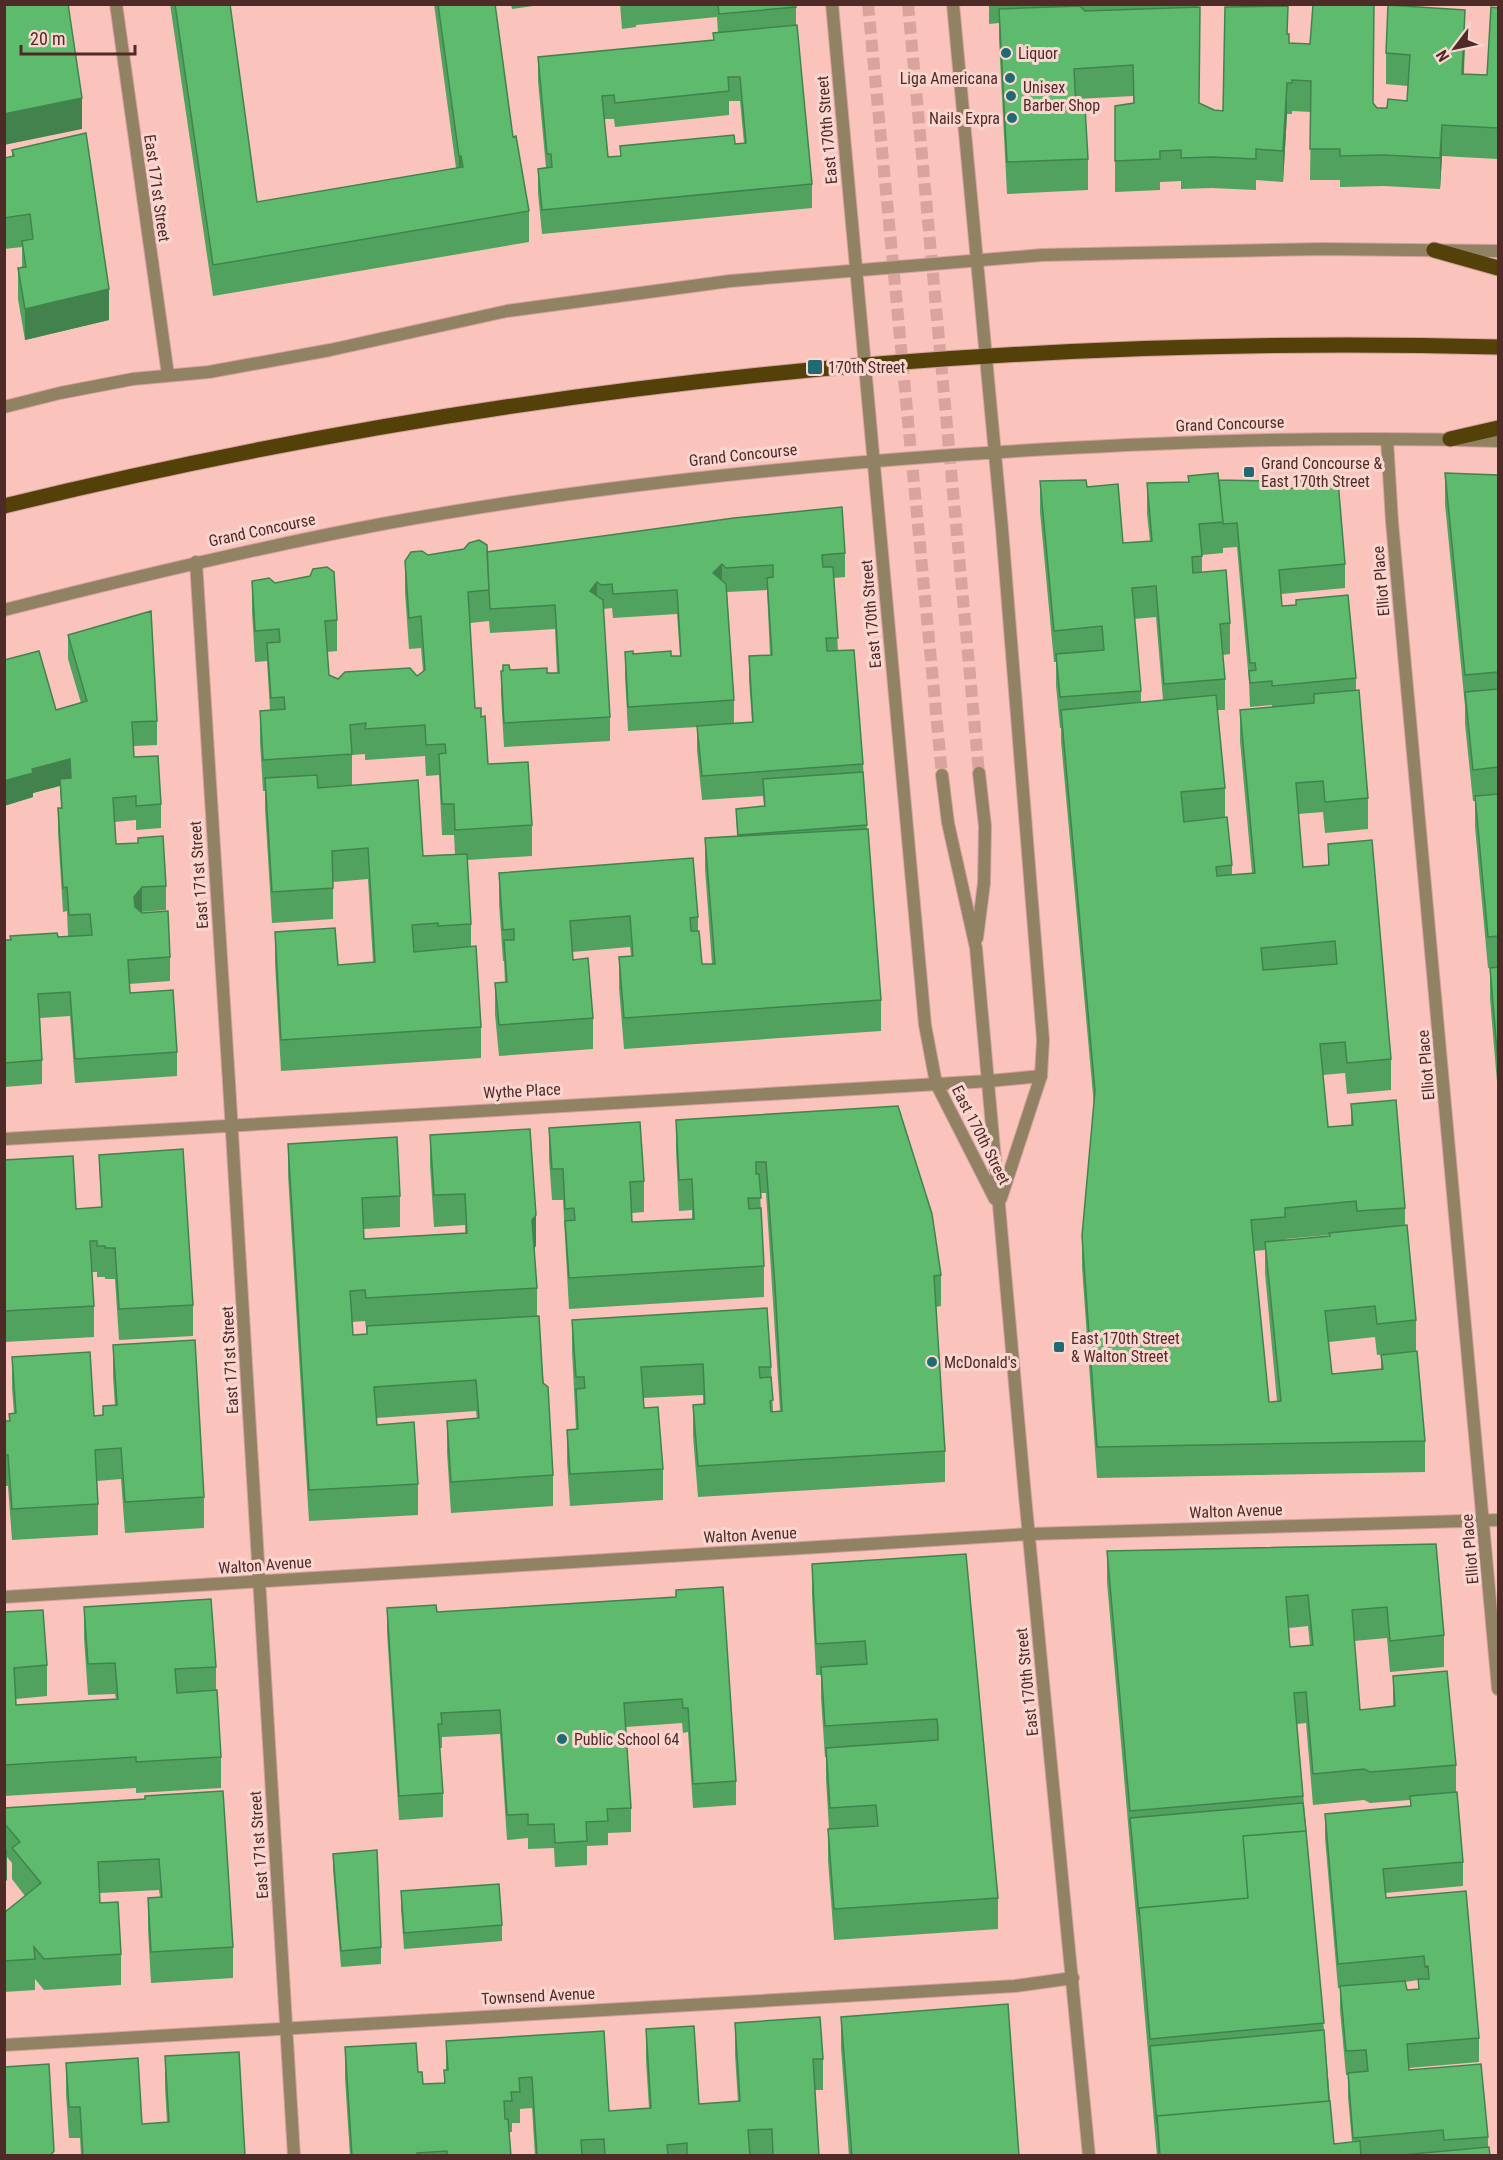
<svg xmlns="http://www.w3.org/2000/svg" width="1503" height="2160" font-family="'Roboto Condensed',sans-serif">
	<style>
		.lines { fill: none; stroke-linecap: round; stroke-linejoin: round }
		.tertiary-tunnel { stroke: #d8a59e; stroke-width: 12; stroke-dasharray: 12 6; stroke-linecap: butt }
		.minor-casing { stroke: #d4a29b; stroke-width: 14 }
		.tertiary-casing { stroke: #d4a29b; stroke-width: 14 }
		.primary-casing { stroke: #d4a29b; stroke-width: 17 }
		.minor { stroke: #908262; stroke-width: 12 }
		.tertiary { stroke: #908262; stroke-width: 12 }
		.primary { stroke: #54410a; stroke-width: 15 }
		.wall { fill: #51a15f; fill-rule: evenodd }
		.shaded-wall { fill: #42834d }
		.building { fill: #5ebb6e; stroke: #42834d; stroke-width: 1.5; fill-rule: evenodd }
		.poi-dot { fill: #206a74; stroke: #fbd6d0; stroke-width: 2 }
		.labels { text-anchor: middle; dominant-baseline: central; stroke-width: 6; stroke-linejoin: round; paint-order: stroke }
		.poi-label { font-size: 16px; fill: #4f2b27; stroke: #fbd6d0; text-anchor: start }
		.street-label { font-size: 16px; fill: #4f2b27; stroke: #fbd6d0 }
	</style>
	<rect width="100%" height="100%" fill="#fac3bc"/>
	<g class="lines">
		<!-- tertiary-tunnel -->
		<path class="tertiary-tunnel" d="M868,4L942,775
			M908,4L979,773"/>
		<!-- minor casing -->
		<g class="minor-casing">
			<path id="minor" d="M116,4L168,375
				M1387,439L1392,522L1498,1689
				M196,562L229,1083L294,2156
				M4,1139L989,1081L1041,1076
				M4,1597L1030,1534L1498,1520
				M4,2045L1015,1986L1073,1978"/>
		</g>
		<!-- tertiary casing -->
		<g class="tertiary-casing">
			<path id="tertiary" d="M832,4L925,1025L936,1083L995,1199
				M953,4L1002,529L1043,1040L1041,1076L1001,1198
				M4,407L60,393L133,379L209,372L330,350L507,311L730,281L1042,255L1322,249L1498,251
				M4,610C130,578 255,548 382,524C570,489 762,469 953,455C1135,443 1317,435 1498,441
				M942,775L948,823L976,948L1025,1496L1089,2156
				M977,938L984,883L985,826L979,773"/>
		</g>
		<!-- primary casing -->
		<g class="primary-casing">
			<path id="primary" d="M1434,250L1498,268
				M1450,439L1498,428
				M4,506C493,386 996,334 1498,347"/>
		</g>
		<!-- minor -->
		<use href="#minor" class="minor"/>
		<!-- tertiary -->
		<use href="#tertiary" class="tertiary"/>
		<!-- primary -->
		<use href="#primary" class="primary"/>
	</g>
	<!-- wall -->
	<path class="wall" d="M170,4H230L257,202L456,168L434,4H495L513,137L529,211V242L213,296Z
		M511,4H547L512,9Z
		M620,4H796V25L812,184V208L542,234L538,193V169L546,168L538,81V57L713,40L718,33L717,17L636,25V27L622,29ZM729,101H740L744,143L620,146V156L608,157L604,119H614L615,127L729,115Z
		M989,4H1197L1199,103L1214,110L1223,111L1288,34L1289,43L1373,103L1377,108H1387L1407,101L1408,86L1386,84V53L1465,41L1464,74L1487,75L1498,8V159L1442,156L1440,189L1384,186L1340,187V180H1310L1311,112L1292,111V114H1287L1283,182L1256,180V190L1212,188L1181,189V181L1160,182V190L1115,192V106L1133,103V96L1076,99V108L1088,159V190L1007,194L999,40V23L989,24Z
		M12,150L109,320L25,340L18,299V268H22V247L4,249V158L12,157Z
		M1445,473L1498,482V967L1488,968L1475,827V801H1473L1465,724V706L1445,504Z
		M1188,476L1266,489L1298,488V481L1345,564V588L1281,594L1282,606L1356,678V690L1368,798V829L1325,833L1323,812L1298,814L1303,867L1328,865V844L1391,1059V1090L1347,1094L1345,1073L1323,1075L1328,1127L1351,1125V1104L1405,1208V1225L1416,1320V1351L1377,1355L1375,1337L1329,1342L1332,1374L1381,1370V1355L1425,1441V1472L1097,1478L1082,1267V1236L1094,1106L1061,741V728H1060L1056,685V662H1054L1040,512V481L1123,543L1150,541L1147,514V483L1188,482ZM1237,547L1249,682L1250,707L1272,705V707L1240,710V741L1252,873L1232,875V865L1225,818V788L1217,710H1225V679L1223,655L1230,654V623L1202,572V555L1223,553V548ZM1156,617L1163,700L1141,702V691L1134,619ZM1329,1235V1236L1285,1240V1239ZM1265,1250V1273L1277,1401L1269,1402L1254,1251Z
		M487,552L845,553V577L834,578L838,651L863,764L867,829L881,1000V1031L624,1049L619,988V957L631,956L630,947L572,952L573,960L593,1018V1049L499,1056L495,1014V983H505L504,961H503L499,904V873L698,917V931L702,964H712L705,869V838L737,836L736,809L764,806L763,796L702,800L697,750V727L628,731L625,676V652L633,654L671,656H680L677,614L613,618L612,608L603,609L610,717V741L504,747L501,695V671L510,670L547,673H557L555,629L490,633L489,621L470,623L475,708L481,717L488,764L532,825V856L467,860L471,924V947L481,1027V1058L281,1071L275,963V932L338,965L373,962L368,879L333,882V919L272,923L265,809V791H263L260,742V711L270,710L267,661L255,662L252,612V581L275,583L337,620V651L327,652L329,675L338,679L417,676L423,671L421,648L409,649L405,592V561L428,555ZM767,590L770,655L749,656V680L752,722L734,723V700L727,592ZM365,754V760L425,756L426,776L439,775L442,835H454L455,854L423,856L318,788L352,785V755Z
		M68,635L157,721V745L134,746V757L161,804V828L136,830V820L115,822L116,844L166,886V910L141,912L170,957V981L129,984L130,993L177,1052V1076L75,1083L70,1016L40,1018L42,1060V1084L4,1087V940L68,936L67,911L63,912L58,832V808H61L60,786L33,793V797L4,806L56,710L81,703L68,659Z
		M1498,967V1094L1490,999V968Z
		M898,1106L941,1275V1306L936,1307L945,1451V1482L698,1497L693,1436V1405L703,1404V1395L643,1398L644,1408L663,1469V1500L570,1506L567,1461V1430L576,1429L572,1351V1320L771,1367L773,1412L780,1411L766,1193H760L764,1266V1297L569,1309L563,1200H552L549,1159V1128L644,1181V1212L632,1213V1222L692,1219V1210L679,1211L676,1151V1120Z
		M430,1135L536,1246L534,1248L537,1288V1316L553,1475V1506L451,1513L447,1452V1421L477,1419L476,1411L376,1418L377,1425L418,1484V1515L309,1521L288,1175V1144L400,1196V1227L364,1229V1239L465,1233V1225L434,1227L430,1166ZM365,1321L367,1334L353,1335L352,1322Z
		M99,1155L193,1305V1336L119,1340L115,1279H105V1277H97V1272H92L94,1306V1337L4,1342V1160L76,1209L101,1207Z
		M113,1345L204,1497V1528L125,1533L121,1479L97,1481L98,1504V1535L12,1540L8,1486H4V1421H9V1414H14L12,1388V1357L94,1416L103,1415V1406H115L113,1376Z
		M1436,1544L1444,1635V1667L1390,1672L1387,1638L1354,1641L1360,1710L1393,1707V1676L1456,1765V1792L1463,1862V1886L1385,1893L1386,1898L1479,2038V2062L1409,2068V2070L1488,2137V2147L1490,2156H1157L1107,1582V1551ZM1308,1626L1310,1645L1290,1647L1289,1628ZM1306,1723L1313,1805L1364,1800L1370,1803L1410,1800V1806L1325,1814V1838L1338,1988H1340V2010L1346,2075H1348V2097L1352,2142L1334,2144L1297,1724ZM1418,1980V1989L1407,1990L1405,1982Z
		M966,1554L998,1898V1929L834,1940L828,1860V1829H829L826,1779V1757H825L821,1698V1675H816L812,1595V1564Z
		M676,1597L736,1781V1805L693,1808L688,1732L683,1733L682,1723L626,1727L631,1808V1832L608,1833V1845L587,1846V1865L555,1867L554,1848L528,1849V1838L507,1840L500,1734L442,1737V1748H439L443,1793V1817L399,1820L387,1632V1608L437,1612Z
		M84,1607L216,1667V1691L221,1757V1788L136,1793V1788L4,1796V1612L47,1665V1696L16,1699V1705L116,1699L115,1694L88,1695L84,1638Z
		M145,1799L233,1947V1978L151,1983L148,1929V1898L160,1897L159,1890L100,1893V1903L121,1954V1985L44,1990L35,1979V1990L4,1992V1911L5,1912L25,1896L12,1879V1863L7,1857V1880L4,1882V1808Z
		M333,1854L381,1947V1964L341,1967L333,1870Z
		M401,1891L502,1925V1941L404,1949L401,1908Z
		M841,2017L1019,2156H849L841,2048Z
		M735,2023L823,2059V2090H815L819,2156H535L532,2108L520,2109V2123H512V2132H509L511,2156H350L345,2078V2047L418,2072L423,2084L444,2083V2070H446V2041L609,2111L649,2108L646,2060V2029L699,2104L738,2102L735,2054Z
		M165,2056L245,2156H81L80,2138H69L66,2094V2063L142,2124L167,2122L165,2087Z"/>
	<!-- shaded-wall -->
	<path class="shaded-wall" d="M1465,10V41L1462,105V74Z
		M1287,83V114L1283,182V151Z
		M82,98V129L4,145V114Z
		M1442,125V156L1440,189V158Z
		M459,156H461V187H459Z
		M109,289V320L25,340V309Z
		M722,564V588L713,573Z
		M597,582V606L590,591Z
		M70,759V783L33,793V797L4,806V781L32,769Z
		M142,887V911L134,921V897Z
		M536,1215V1246L532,1251V1220Z
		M7,1849V1880L4,1882V1851Z"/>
	<!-- building -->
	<path class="building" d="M4,4H68L82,98L4,114Z
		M175,4H230L257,202L463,167L461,156H459L438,4H495L513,137L516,136L529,211L213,265Z
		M718,4H796V7L719,14Z
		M1313,5H1374L1373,103L1377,108H1387L1388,99L1407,101L1410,55L1386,53L1388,5L1465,10L1462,74L1487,75L1491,7L1498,8V128L1442,125L1440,158L1384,155L1340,156V149H1310L1311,81L1292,80V83H1287L1283,151L1256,149V159L1212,157L1181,158V150L1160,151V159L1115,161V106L1134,103L1133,65L1074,69L1076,108L1085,107L1088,159L1007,162L999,9L1080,6L1085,11L1200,7L1199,103L1214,110L1223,111L1225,7L1288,6L1287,34H1289V43L1310,44Z
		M797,25L812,184L542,210L538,169L552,167L551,154H547L538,57L714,40L713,33ZM728,77H740L746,143L735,144L734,135L620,146L621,156L608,157L602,96L614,95L615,103L729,91Z
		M86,133L109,289L25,309L18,268L26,267L22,241L33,239L30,214L4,218V158L14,156L12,150Z
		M1218,473L1223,522L1199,524L1202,556L1192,557L1193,573L1226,570L1230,623L1220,624L1225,679L1164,684L1156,586L1132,588L1141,691L1060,697L1056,654L1104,650L1102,626L1054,631L1040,481L1086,480L1087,487L1118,484L1123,543L1152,541L1147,483L1189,482L1188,476Z
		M1445,473L1498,475V672L1465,675Z
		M1219,480L1266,481V489L1299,488L1298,481H1338L1345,564L1279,570L1282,606L1296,605V600L1348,595L1356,678L1272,686V681L1250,683L1249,671L1256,670L1255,663H1250L1237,523L1223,524Z
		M842,507L845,553L822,555L823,567H833L838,638H826L827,651L854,650L863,764L702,776L697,726L753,722L749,656L772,655L767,578L773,577V565L726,568L722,564L713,573L726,584L734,700L628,707L625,652L633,651V654L671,651V656H681L677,590L613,594L612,584L601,585L597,582L590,591L603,600L610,717L504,723L501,671H503V665H509L510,670L547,668V673H559L555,605L490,609L487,552L734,518Z
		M479,540L487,545L489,590L468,592L475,708H481V717L485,716L488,764L528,762L532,825L455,830L454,804H442L439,754L446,753L445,744L426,745L425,725L365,729L366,723L350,725L352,754L263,760L260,711L285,709L284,697L271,698L267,643L280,642L279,629L255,631L252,581L269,578L275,583L310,576L313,569L327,567L334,572L337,620L325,621L329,675L338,679L345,672L410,668L417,676L425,670L421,616L409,618L405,561L411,552L422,551L428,555L464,549L469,543Z
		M151,611L157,721L132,722L134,757L158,756L161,804L136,806V796L113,798L116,844L138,843V838L163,836L166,886L142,887L134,897L135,907L142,913L168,911L170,957L128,960L130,993L173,990L177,1052L75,1059L70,992L38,994L42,1060L4,1063V940H11L10,936L57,933L58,937L92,935L90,914L69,915L67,887L63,888L58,808H62L60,779L71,778L70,759L32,769L33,773L4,781V660L39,651L56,710L87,701L68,635Z
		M1498,689V767L1473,770L1465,692Z
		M1359,690L1368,798L1325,802L1323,781L1296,783L1303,867L1329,865L1328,844L1372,840L1391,1059L1347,1063L1345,1042L1320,1044L1328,1127L1353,1125L1351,1104L1396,1100L1405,1208L1357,1211L1356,1201L1285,1208V1217L1251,1220L1269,1402L1281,1401L1265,1242L1330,1236L1329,1233L1407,1225L1416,1320L1377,1324L1375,1306L1325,1311L1332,1374L1383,1369L1381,1355L1417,1351L1425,1441L1097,1447L1082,1236L1095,1091L1061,710L1216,695L1225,788L1181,792L1184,822L1227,817L1232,865L1216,867L1217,876L1255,873L1240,710L1314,703V694ZM1335,941L1337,964L1263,970L1261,948Z
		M863,772L867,825L738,835L736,809L765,806L763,779Z
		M317,775L318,788L418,780L423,856L467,854L471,924L438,926V923L412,925L414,952L476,946L481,1027L281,1040L275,932L335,928L338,965L375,962L368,848L332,851L333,888L272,892L265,778Z
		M1498,794V936L1488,937L1475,796Z
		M868,829L881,1000L624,1018L619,957L633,956L630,916L570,921L573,960L588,958L593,1018L499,1025L495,983L507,982L504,940H514V929L503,930L499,873L693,858L698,917L690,918L691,931H699L702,964H715L705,838Z
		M1498,967V1063L1490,968Z
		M898,1106L932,1214L941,1275L934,1276L945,1451L698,1466L693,1405L705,1404L703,1364L641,1367L644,1408L658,1407L663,1469L570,1474L567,1430L578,1429L576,1389L585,1388L584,1377H576L572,1320L767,1308L771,1367H759L760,1378L771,1377L773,1400L770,1401L771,1412L782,1411L775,1286L766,1162H756V1174H759L761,1198H748L749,1209L761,1208L764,1266L569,1278L565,1221L575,1220L574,1208L565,1209L563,1169H552L549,1128L640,1122L644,1181L630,1182L632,1222L694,1219L692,1179L679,1180L676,1120Z
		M530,1129L536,1215L532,1220L537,1288L366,1298L365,1290L350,1291L353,1335L367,1334V1326L539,1316L543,1383L548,1387L553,1475L451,1482L447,1421L479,1418L476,1380L374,1387L377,1425L414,1422L418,1484L309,1490L288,1144L397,1137L400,1196L362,1198L364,1239L467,1233L465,1194L434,1195L430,1135Z
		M183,1149L193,1305L119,1309L115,1248H105V1246H97V1241H90L94,1306L4,1311V1160L73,1156L76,1209L102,1207L99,1155Z
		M195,1340L204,1497L125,1502L121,1448L95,1450L98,1504L12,1509L8,1455H4V1421H10L9,1414L16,1413L12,1357L90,1352L94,1416L103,1415V1406L117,1405L113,1345Z
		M1436,1544L1444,1635L1390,1641L1387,1607L1352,1610L1360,1710L1395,1706L1393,1676L1447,1671L1456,1765L1370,1772L1364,1769L1313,1774L1306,1692L1294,1693L1303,1796L1130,1811L1107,1551ZM1308,1595L1313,1645L1290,1647L1286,1597Z
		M966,1554L998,1898L834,1909L828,1829L878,1826L876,1805L830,1808L826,1748L938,1740V1729L937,1719L825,1726L821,1667L867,1664L865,1641L816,1644L812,1564Z
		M723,1587L736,1781L693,1784L688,1708H683L682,1699L624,1703L631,1808L607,1809L608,1821L586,1822L587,1841L555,1843L554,1824L528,1825V1814L507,1815L500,1710L441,1713L442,1724H438L443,1793L399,1796L387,1608L436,1605L437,1612L676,1597V1590Z
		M211,1599L216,1667L175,1669L177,1693L217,1690L221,1757L136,1762V1757L4,1765V1612L43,1610L47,1665L14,1668L16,1705L118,1699L115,1663L88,1664L84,1607Z
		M223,1791L233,1947L151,1952L148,1898L162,1897L159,1859L98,1862L100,1903L118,1902L121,1954L44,1959L34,1947L35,1959L4,1961V1911L5,1912L41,1883L12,1848L20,1842L4,1823V1808L145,1799V1796Z
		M1457,1792L1463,1862L1383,1869L1386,1898L1466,1891L1479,2038L1407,2044L1409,2070L1481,2064L1488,2137L1444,2140L1443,2130L1353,2138L1348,2073L1368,2071L1366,2050L1346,2051L1340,1986L1405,1981L1407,1990L1419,1989L1418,1979H1429L1428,1966L1425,1967L1424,1956L1338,1964L1325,1814L1411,1806L1410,1796Z
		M1303,1803L1306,1831L1243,1836L1248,1898L1139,1908V1915L1130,1818Z
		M1306,1831L1324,2023L1150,2039L1139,1908L1248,1898L1243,1836Z
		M377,1850L381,1947L341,1951L333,1854Z
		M499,1884L502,1925L404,1933L401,1891Z
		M1008,2004L1019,2156H852L841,2017Z
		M820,2017L823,2059H813L819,2156H773L772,2129L748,2130L750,2156H687V2143L667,2145L668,2156H605L604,2139L581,2140L582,2156H537L532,2077L519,2078L520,2092H511L512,2101H504L505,2119H508L511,2156H447V2151L417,2153V2156H352L345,2047L416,2043L418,2072H422L423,2084L445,2083L444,2070H448L446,2041L604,2031L609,2111L651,2108L646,2029L694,2026L699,2104L740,2101L735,2023Z
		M1324,2030L1329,2101L1157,2116V2123L1150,2046Z
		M239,2052L245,2156H83L80,2107H69L66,2063L138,2058L142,2124L169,2122L165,2056Z
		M49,2064L54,2151L50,2156H4V2067Z
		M1330,2101L1334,2144L1360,2141L1361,2156H1160L1157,2116Z
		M1489,2147L1490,2156H1391Z"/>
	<!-- markers -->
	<g class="poi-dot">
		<circle cx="1006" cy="53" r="6"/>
		<circle cx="1010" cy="78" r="6"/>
		<circle cx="1011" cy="96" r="6"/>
		<circle cx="1012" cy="118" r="6"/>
		<rect x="807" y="359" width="16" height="16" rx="3"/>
		<rect x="1243" y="466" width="12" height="12" rx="3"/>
		<rect x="1053" y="1341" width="12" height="12" rx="3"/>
		<circle cx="932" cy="1362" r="6"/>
		<circle cx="562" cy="1739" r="6"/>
	</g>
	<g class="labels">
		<!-- poi labels -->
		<g class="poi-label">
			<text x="1018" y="53">Liquor</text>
			<text x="998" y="78" text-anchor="end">Liga Americana</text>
			<text x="1023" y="87">Unisex<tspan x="1023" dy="18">Barber Shop</tspan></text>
			<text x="1000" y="118" text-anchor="end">Nails Expra</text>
			<text x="828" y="367">170th Street</text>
			<text x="1261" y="463">Grand Concourse &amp;<tspan x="1261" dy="18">East 170th Street</tspan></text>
			<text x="1071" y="1338">East 170th Street<tspan x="1071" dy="18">&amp; Walton Street</tspan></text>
			<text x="944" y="1362">McDonald's</text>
			<text x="574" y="1739">Public School 64</text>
		</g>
		<!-- street labels -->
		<g class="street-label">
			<text transform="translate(827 130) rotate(-95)">East 170th Street</text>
			<text transform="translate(157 188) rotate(82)">East 171st Street</text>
			<text transform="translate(1230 424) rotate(-2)">Grand Concourse</text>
			<text transform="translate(743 455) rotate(-6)">Grand Concourse</text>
			<text transform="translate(262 530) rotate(-12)">Grand Concourse</text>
			<text transform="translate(1381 581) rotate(-95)">Elliot Place</text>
			<text transform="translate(871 614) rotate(-95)">East 170th Street</text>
			<text transform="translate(199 875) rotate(-94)">East 171st Street</text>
			<text transform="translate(1426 1065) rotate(-95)">Elliot Place</text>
			<text transform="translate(522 1091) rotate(-3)">Wythe Place</text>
			<text transform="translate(981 1135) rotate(63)">East 170th Street</text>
			<text transform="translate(230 1360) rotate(-93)">East 171st Street</text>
			<text transform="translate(1236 1511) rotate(-2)">Walton Avenue</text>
			<text transform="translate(750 1535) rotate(-3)">Walton Avenue</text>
			<text transform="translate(1470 1549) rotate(-95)">Elliot Place</text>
			<text transform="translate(265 1565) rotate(-4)">Walton Avenue</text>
			<text transform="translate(1027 1682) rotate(-96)">East 170th Street</text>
			<text transform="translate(259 1845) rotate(-94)">East 171st Street</text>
			<text transform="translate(538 1996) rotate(-3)">Townsend Avenue</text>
		</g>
	</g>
	<!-- border -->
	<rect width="1503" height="2160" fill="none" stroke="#4f2b27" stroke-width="12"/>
	<!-- north arrow -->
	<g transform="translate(1455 48) rotate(238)" stroke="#fbd6d0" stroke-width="4.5" paint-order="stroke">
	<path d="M0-4.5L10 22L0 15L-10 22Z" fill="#4f2b27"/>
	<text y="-9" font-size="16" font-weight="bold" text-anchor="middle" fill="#4f2b27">N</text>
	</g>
	<!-- scale -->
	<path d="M21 45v9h114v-9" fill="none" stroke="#4f2b27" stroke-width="3"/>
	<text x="30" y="45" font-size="18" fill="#4f2b27" stroke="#fbd6d0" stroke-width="4.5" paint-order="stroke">20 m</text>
</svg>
